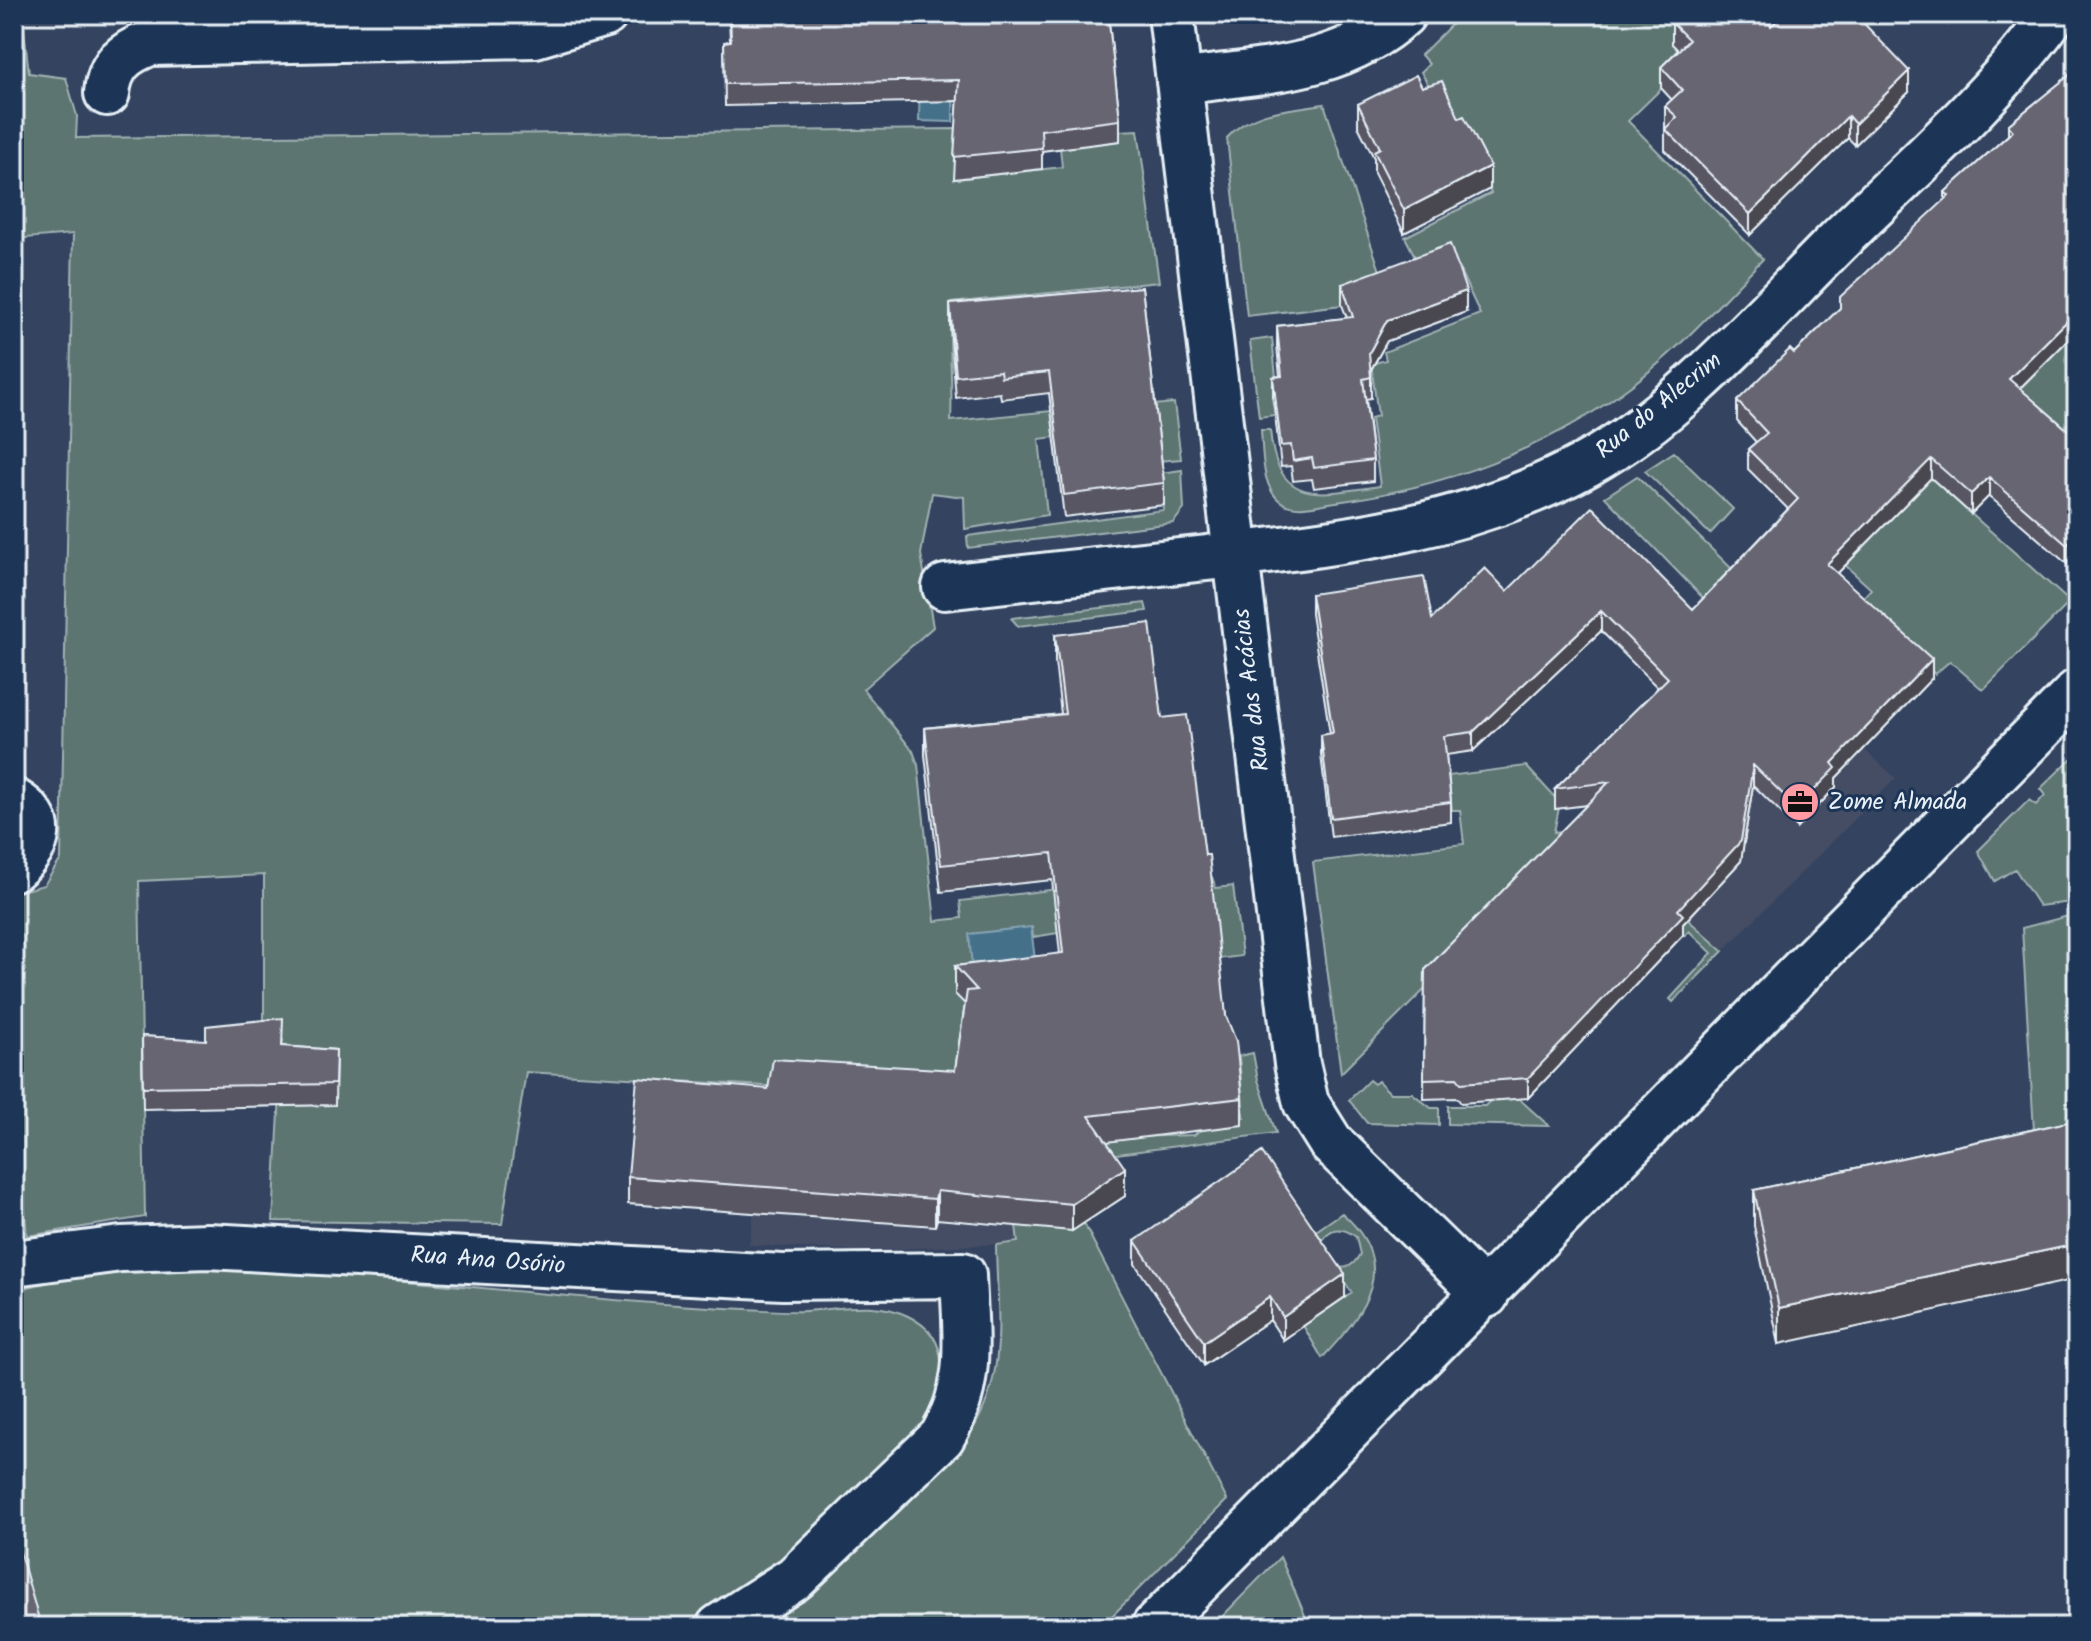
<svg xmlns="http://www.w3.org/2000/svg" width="2091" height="1641" font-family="Kalam,sans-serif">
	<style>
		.built { fill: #444d65 }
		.green { fill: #5b7471; stroke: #a2b2b4; stroke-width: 2 }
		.water { fill: #447089; stroke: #86a4b5; stroke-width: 2 }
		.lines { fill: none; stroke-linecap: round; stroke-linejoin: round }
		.street-casing { stroke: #e8f1f8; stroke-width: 50 }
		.primary-casing { stroke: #e8f1f8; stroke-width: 50 }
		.street { stroke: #1d3557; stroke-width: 44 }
		.primary { stroke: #1d3557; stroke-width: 44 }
		.wall { fill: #595763; stroke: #e8f1f8; stroke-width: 2 }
		.shaded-wall { fill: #494750; stroke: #e8f1f8; stroke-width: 2 }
		.building { fill: #686573; stroke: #e8f1f8; stroke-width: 2 }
		.labels { text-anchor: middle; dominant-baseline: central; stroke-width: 6; stroke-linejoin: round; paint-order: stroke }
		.street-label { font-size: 24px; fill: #e8f1f8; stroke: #1d3557 }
		.poi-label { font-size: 24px; fill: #e8f1f8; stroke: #1d3557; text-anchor: start }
	</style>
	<rect width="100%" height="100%" fill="#34435f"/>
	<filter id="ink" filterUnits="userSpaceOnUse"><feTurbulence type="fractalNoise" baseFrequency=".0125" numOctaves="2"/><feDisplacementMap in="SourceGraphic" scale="16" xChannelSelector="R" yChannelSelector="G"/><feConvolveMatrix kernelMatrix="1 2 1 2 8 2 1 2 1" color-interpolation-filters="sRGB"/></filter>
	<g filter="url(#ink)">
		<!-- built -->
		<path class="built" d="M1758,654L1896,778L1723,951L1585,828Z
			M773,1086L1005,1134L1018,1243L860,1251L749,1245Z"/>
		<!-- green -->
		<path class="green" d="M14,14H22L29,73L66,78L77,116L76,138L957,129L955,179L1062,167L1059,138L1120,141L1119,131L1138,130L1159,282L951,303C948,342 953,380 951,421L1121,404L1122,408L1174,403L1181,459L1158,461L1153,424L1039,439L1047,515L965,529L964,497L932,493L921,554L933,627L863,689L913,751L918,765L935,921L962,918L960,901L1189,873L1192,880L1212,877L1216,888L1233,886L1242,956L1218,959L1058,933L1033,937L1032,928L972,966L977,1017L1227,1500L1101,1627H754L964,1443C1010,1379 997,1319 996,1245L1018,1242L1005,1134L818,1089L526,1072L502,1224L273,1221L283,1040L264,1042V875L139,881L145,1217L27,1236L14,1103V893L44,885L61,859L73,234L14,239Z
			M1462,14H1732L1735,17L1628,121L1763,259C1721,302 1680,349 1632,385C1547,450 1441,488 1336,502C1320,504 1297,512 1283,503C1261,490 1263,453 1261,430H1270C1277,508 1320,494 1380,486L1371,418L1378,416L1371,364L1386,360L1384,352L1480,314L1457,264L1425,276L1405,237L1491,193L1421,72L1429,64L1421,55Z
			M1324,104L1386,289L1342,305L1247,316L1227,138C1251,109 1290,110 1324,104Z
			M2077,331V458L1974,435Z
			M1272,338L1278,397L1272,398L1275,415L1259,417L1250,341Z
			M1674,452L1733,509L1710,534L1645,471Z
			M1182,470L1184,509L1173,523L968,548L967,536L1164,510L1160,473Z
			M1637,476L1735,572L1706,601L1605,497Z
			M1931,478L2070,602L1983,690L1950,661L1935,674L1857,604L1871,589L1845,565Z
			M1145,603L1147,611L1018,626L1011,618Z
			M2077,753V868H2069L2071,902L2039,906L2015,869L1995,881L1978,851L2029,800L2036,805L2045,795L2040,789Z
			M1526,766L1560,803L1554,832L1585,828L1723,951L1673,1002L1670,999L1712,953L1689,931L1684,936L1657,908L1431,983L1341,1073L1313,862L1464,844L1460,810H1452L1448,776Z
			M2072,915L2077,993V1156L2036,1165L2022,928Z
			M1253,1053L1258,1080L1276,1133L1102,1156L1099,1138L1194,1135L1206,1125L1244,1118L1239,1056Z
			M1369,1080L1374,1084L1378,1081L1390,1093H1412L1431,1108H1439V1125L1367,1123L1349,1100Z
			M1505,1086L1549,1126L1448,1124V1106H1485Z
			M1342,1213C1401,1265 1366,1312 1322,1358L1301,1322H1309L1352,1293L1335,1267C1347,1270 1354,1265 1360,1254L1356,1237C1344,1227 1331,1226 1322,1240L1316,1231Z
			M159,1269C356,1268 550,1300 746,1309C766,1310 786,1312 806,1311C839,1309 877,1300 908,1316C964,1343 938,1403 911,1440C854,1495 756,1606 681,1627H31L14,1565V1290L73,1277Z
			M1280,1557L1310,1627H1212Z"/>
		<!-- water -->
		<path class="water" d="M954,60L953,122L919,121L920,71Z
			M1031,927L1035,960L972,967L969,934Z"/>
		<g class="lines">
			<!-- street casing -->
			<g class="street-casing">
				<path id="street" d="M1171,14L1297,1064L1306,1103L1331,1143L1486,1295
					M1179,82C1259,70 1341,71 1403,14
					M107,93C110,64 124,53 150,43L535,35L605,14
					M945,587C1032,577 1120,567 1207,558C1338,543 1469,529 1587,464C1678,414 1763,316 1837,242C1911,169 1993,99 2054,14
					M14,801C47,820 40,846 14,868
					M14,1263L121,1249L208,1246L783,1277L963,1275C965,1335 974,1383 942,1437L795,1578L719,1627"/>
			</g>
			<!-- primary casing -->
			<g class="primary-casing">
				<path id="primary" d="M1154,1627L2077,692"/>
			</g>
			<!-- street -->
			<use href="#street" class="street"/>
			<!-- primary -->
			<use href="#primary" class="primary"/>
		</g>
		<!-- wall -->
		<path class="wall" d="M729,14H1108L1120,120V141L1042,151V169L954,179L958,101L725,106L724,42L730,41Z
			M1933,14H1954L1948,23Z
			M1672,23L1771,26L1909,92L1855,145L1848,138L1750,235L1665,150V106L1672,100L1661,88V67L1678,50L1672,44Z
			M2077,69V331L2019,388L2077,438L2076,566L2070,560L2067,564L1989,496L1971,514L1931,478L1837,574L1932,678L1836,778V787L1797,828L1753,785L1741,861L1683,924V935L1528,1098L1461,1103L1457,1098L1424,1099L1425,970L1587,805L1555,809V789L1658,688L1601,631L1473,751L1446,755L1451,802V822L1331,837L1321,755V735L1330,734L1311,614V594L1432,619L1507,591L1693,609L1788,509L1748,469V449L1756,442L1737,421V401L1794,353L1840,308L1945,200V192L2008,135V125Z
			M1422,87L1459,118L1490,189L1404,233L1374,173V158L1358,126V104Z
			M1342,284L1466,312L1387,341L1371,370V398L1366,399L1373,460V481L1314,488L1312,479L1293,481L1291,466L1281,467L1273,397V377L1280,376L1277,347V326L1347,318L1342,305Z
			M1142,287L1164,483V505L1064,517L1049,393L1001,399L1000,393L956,398L950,325V304Z
			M1055,635L1162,718L1205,855L1226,1016L1242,1098V1125L1106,1142L1125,1196L1072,1231L937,1219L935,1226L628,1204V1177L768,1089L955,1070L965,1004L955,994V966L1060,954L1052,880L941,892L925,755V728L1061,714L1055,662Z
			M142,1036L336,1050L335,1105L143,1109Z
			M2077,1120L1779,1344L1754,1226V1190Z
			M1135,1241L1345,1297L1283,1340L1270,1320L1204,1365L1135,1264Z"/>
		<!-- shaded-wall -->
		<path class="shaded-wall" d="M1948,14H1954L1948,23Z
			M1909,71V92L1855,145V124Z
			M1848,116V138L1750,235V214Z
			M1490,166V189L1404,233V210Z
			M1466,291V312L1387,341L1369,373V353L1387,320Z
			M2077,311V331L2009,399V379Z
			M1931,459V478L1827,584V564Z
			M1989,477V496L1971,514V494Z
			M2070,541V560L2067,564V545Z
			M1601,611V631L1473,751V732Z
			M1932,659V678L1836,778V787L1797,828V808L1832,763Z
			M1753,765V785L1741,861L1683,924V935L1528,1098V1078Z
			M1125,1168V1196L1072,1231V1204Z
			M937,1191V1219L935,1226V1199Z
			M2077,1244V1279L1779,1344V1308Z
			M1345,1274V1297L1283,1340V1317Z
			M1270,1297V1320L1204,1365V1342Z"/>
		<!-- building -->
		<path class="building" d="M730,14H1108L1120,120L1041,130L1042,148L954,157L959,80L725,84L724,42L731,41Z
			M1681,14H1760L1771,26L1784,14H1855L1909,71L1855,124L1848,116L1750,214L1665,129L1677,117L1665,106L1682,90L1661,67L1689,40L1672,23Z
			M2077,69V311L2009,379L2077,438V545L2076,546L2070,541L2067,545L1989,477L1971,494L1931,459L1827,564L1932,659L1832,763L1836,768L1797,808L1753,765L1741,841L1678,910L1683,915L1528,1078L1461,1083L1457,1078L1424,1079L1425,970L1609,782L1555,789L1668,678L1601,611L1473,732L1444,736L1451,802L1331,818L1321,735L1333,733L1311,594L1424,577L1432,619L1485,568L1507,591L1592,507L1693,609L1798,499L1748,449L1767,433L1737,401L1790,349L1794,353L1840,308V297L1949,196L1945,192L2013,131L2008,125Z
			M1416,75L1422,87L1442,81L1459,118L1464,116L1490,166L1404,210L1374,151L1380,148L1358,104Z
			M1450,244L1466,291L1387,320L1369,353L1371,377L1363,379L1373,460L1314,468L1312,458L1293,461L1291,445L1281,446L1273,377L1282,376L1277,326L1353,317L1342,284Z
			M1142,287L1164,483L1064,495L1049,372L1001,377L1000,371L956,376L950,304Z
			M1150,623L1162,718L1187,715L1205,855H1209L1226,1016L1236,1041L1242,1098L1089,1116L1125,1168L1072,1204L937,1191L935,1199L628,1177L637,1078L768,1089L773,1059L955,1070L967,991L977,990L955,966L1063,953L1052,853L941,865L925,728L1065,714L1055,635Z
			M283,1018L282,1046L336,1050L335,1084L143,1087L142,1036L206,1040V1026Z
			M2077,1120V1244L1779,1308L1754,1190Z
			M1262,1152L1345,1274L1283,1317L1270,1297L1204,1342L1135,1241Z
			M14,1531L41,1627H14Z"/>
	</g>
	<!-- icons -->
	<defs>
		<g id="office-disc" transform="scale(2)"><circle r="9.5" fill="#ff9aa2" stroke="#1d3557"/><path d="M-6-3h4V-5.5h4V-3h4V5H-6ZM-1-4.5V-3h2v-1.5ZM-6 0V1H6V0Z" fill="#111"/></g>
	</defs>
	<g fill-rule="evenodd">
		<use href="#office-disc" x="1800" y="802"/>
	</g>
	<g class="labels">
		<!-- street labels -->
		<g class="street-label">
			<text transform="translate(1659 406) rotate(-39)">Rua do Alecrim</text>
			<text transform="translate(1252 690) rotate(-97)">Rua das Acácias</text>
			<text transform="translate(488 1261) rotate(4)">Rua Ana Osório</text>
		</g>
		<!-- poi labels -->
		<g class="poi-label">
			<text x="1828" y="802">Zome Almada</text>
		</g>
	</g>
	<!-- margin -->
	<rect width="2091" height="1641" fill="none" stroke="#1d3557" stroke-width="48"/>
	<rect x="24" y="24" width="2043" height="1593" fill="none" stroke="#e8f1f8" stroke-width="3" filter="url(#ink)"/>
</svg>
